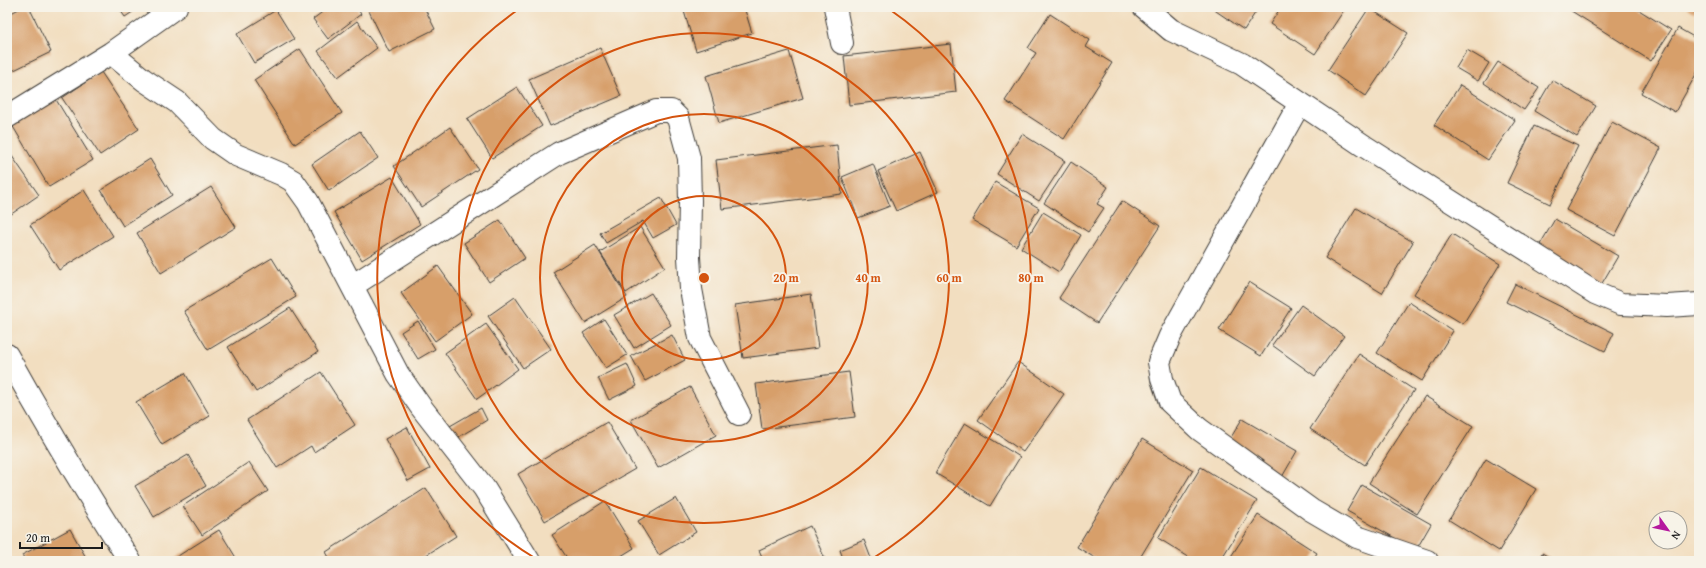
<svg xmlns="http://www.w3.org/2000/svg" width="1706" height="568" font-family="'Gentium Book Plus',serif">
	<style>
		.building { fill: #d79f6a }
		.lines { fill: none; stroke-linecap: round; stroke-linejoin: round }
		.minor-casing { stroke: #3c3935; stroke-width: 24 }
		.minor { stroke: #fff; stroke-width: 22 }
		.ring { fill: none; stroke: #d4530e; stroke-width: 2 }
		.centre { fill: #d4530e; stroke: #f7f3e8; stroke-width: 2 }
		.ring-label { font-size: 12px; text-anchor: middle; font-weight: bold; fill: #d4530e; stroke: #f7f3e8; stroke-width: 4; stroke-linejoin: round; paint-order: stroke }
	</style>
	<rect width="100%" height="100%" fill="#f7f3e8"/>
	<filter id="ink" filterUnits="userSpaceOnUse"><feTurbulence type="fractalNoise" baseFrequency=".025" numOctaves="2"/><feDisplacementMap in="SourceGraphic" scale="8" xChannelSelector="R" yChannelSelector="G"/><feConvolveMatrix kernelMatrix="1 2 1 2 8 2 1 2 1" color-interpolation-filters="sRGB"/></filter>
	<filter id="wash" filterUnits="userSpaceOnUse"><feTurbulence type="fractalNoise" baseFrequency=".012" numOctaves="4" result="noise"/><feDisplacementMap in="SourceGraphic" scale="16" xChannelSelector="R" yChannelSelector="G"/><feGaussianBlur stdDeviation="0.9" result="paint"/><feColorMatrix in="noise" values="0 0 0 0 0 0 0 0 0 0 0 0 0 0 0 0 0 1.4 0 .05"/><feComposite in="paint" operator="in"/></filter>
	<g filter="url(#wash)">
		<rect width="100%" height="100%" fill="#f2dec0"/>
		<g id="blocks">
			<!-- building -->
			<path class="building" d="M23,7H29L51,52L8,73L7,15Z
				M118,7H140L125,17Z
				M329,7H356L361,14L328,39L313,19Z
				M367,7H424L435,29L389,52Z
				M688,7H744L752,33L696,51L683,8Z
				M1210,7H1259L1244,30Z
				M1281,7H1346L1315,54L1270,24Z
				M1565,7H1634L1671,30L1651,61Z
				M1686,7H1699V15Z
				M1369,8L1408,33L1366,96L1328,70Z
				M276,10L294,39L254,63L237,34Z
				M1050,14L1090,40L1086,47L1112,63L1064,139L1005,101L1036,53L1028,48Z
				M357,21L377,48L338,77L318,51Z
				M1678,28L1699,40V69L1675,112L1641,93Z
				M951,44L956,92L849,105L844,56Z
				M600,48L621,96L550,126L529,79Z
				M300,49L342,113L295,144L254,80Z
				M1467,50L1489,63L1478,81L1456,68Z
				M789,51L803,98L719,123L706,76Z
				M1498,62L1539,88L1524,110L1484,83Z
				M101,72L139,129L100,155L62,98Z
				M1552,80L1596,106L1577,137L1534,111Z
				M1460,85L1515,120L1488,160L1434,125Z
				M517,87L542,126L492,158L467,119Z
				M55,98L93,160L49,187L12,125Z
				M1612,122L1661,148L1615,236L1566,210Z
				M1534,126L1578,146L1550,204L1507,183Z
				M450,127L478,169L421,207L394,166Z
				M360,131L378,158L329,191L312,164Z
				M1022,134L1065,161L1039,201L997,174Z
				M837,145L842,194L722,209L716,160Z
				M7,149L39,195L7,217Z
				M920,152L938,192L896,211L878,171Z
				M150,159L172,195L123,226L101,190Z
				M1071,162L1108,187L1097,204L1104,208L1088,232L1044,203Z
				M873,164L890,206L858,218L842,177Z
				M392,177L420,224L362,260L334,212Z
				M995,182L1039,208L1016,246L972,220Z
				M211,187L236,227L161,273L137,233Z
				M84,190L113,236L59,270L30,225Z
				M661,198L676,225L653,238L643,221L606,243L600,233Z
				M1122,201L1160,226L1097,323L1059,298Z
				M1356,208L1413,242L1382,293L1325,258Z
				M1043,212L1081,235L1059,272L1021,248Z
				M1555,219L1618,256L1601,285L1538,248Z
				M500,220L525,258L489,282L464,243Z
				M640,227L665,267L626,293L600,252Z
				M1452,234L1500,264L1463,324L1414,294Z
				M595,245L627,297L585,323L553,272Z
				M272,258L296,297L208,350L184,311Z
				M438,266L472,314L435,341L401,293Z
				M1249,282L1291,308L1261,356L1219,330Z
				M1515,284L1614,333L1605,351L1506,302Z
				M651,293L671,325L634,348L614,315Z
				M811,294L818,348L743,358L735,305Z
				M515,297L551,349L523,368L488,316Z
				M1409,302L1453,331L1422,381L1377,353Z
				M1301,305L1344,336L1315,376L1272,345Z
				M290,308L318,352L256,392L228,347Z
				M604,319L627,355L606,368L583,333Z
				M418,321L435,349L418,359L401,332Z
				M486,324L518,369L477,399L445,353Z
				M672,335L685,360L645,381L631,356Z
				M1359,354L1414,390L1365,465L1310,429Z
				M1018,362L1064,394L1023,452L978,420Z
				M627,364L637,386L609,400L598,378Z
				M321,372L355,425L314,452L311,446L277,468L247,420Z
				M849,372L855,417L762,429L756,384Z
				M185,373L210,416L162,445L136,402Z
				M690,387L716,435L658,468L631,420Z
				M1425,396L1473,426L1417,514L1369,483Z
				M481,408L487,420L457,438L450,426Z
				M1242,419L1297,451L1282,477L1227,444Z
				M607,422L635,469L545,521L518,474Z
				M965,423L1020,457L990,506L935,473Z
				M407,427L430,469L408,481L385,439Z
				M1142,439L1193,470L1138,561H1100L1077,547Z
				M188,455L206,486L154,517L135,486Z
				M1486,459L1536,489L1499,551L1449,520Z
				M249,462L268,491L202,535L183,506Z
				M1201,467L1257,501L1220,561H1195L1158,538Z
				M1362,485L1431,524L1416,550L1347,511Z
				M426,488L456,536L417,561H331L326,552Z
				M676,498L696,532L659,555L638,521Z
				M605,501L634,548L613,561H569L552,535Z
				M1258,515L1317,553L1312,561H1228Z
				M810,526L826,561H764L759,550Z
				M70,529L88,561H26L22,555Z
				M219,530L238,561H170Z
				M864,540L872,561H844L840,550Z
				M1542,553L1556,561H1537Z"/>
		</g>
	</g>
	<g filter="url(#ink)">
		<use href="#blocks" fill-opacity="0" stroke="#3c3935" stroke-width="1"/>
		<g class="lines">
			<!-- minor casing -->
			<g class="minor-casing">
				<path id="minor" d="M835,7L842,43
					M1144,7L1171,30L1242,64L1364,146L1595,293L1621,304L1667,306L1699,304
					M111,53L144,80L177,102L213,139L236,155L281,174L293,181L308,202L398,374L421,407L484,488L529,561
					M1300,103L1170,336L1159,362L1162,379L1170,402L1199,429L1311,510L1357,537L1427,561
					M7,117L111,53L176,7
					M352,286L559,153L656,111H671L678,118L689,158L690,201L689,257L691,289L700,338L739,414
					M7,355C46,425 87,494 130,561"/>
			</g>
			<!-- minor -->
			<use href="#minor" class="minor"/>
		</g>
	</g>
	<!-- distance rings -->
	<g class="ring">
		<circle cx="704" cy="278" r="82"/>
		<circle cx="704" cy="278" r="164"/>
		<circle cx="704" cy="278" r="245"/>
		<path d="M538 560A327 327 0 0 1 519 9M889 9A327 327 0 0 1 870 560"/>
	</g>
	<circle cx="704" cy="278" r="6" class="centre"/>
	<g class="ring-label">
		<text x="786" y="282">20 m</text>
		<text x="868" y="282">40 m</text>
		<text x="949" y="282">60 m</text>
		<text x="1031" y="282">80 m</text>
	</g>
	<!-- margin -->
	<rect width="1706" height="568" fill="none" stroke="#f7f3e8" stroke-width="24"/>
	<!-- north arrow -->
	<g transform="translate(1668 530) rotate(123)"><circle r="19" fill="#f7f3e8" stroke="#9f9d96"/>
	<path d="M0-3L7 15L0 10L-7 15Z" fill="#b5179e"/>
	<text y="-6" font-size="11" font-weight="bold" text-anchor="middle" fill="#1c1c1c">N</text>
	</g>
	<!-- scale -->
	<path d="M20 542v6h82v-6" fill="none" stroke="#1c1c1c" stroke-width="2"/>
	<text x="26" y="542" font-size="12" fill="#1c1c1c" stroke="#f7f3e8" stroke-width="3" paint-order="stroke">20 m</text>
</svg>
